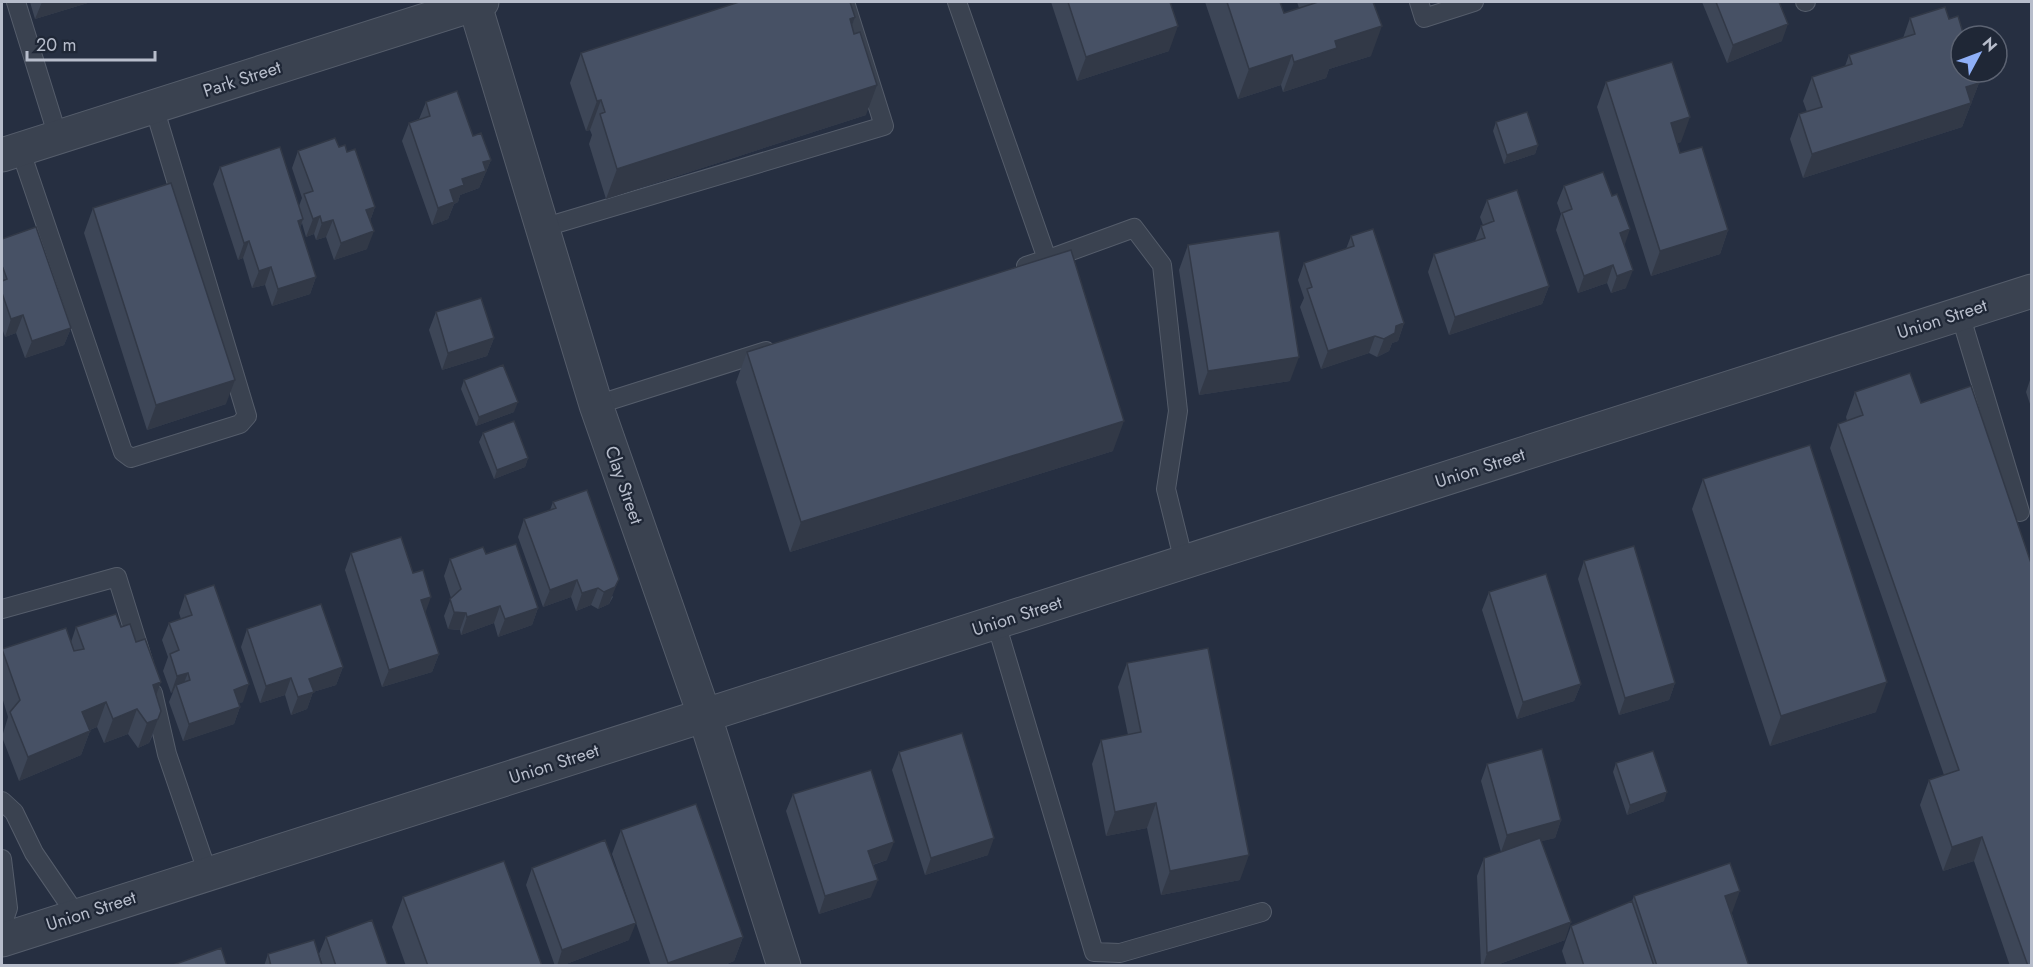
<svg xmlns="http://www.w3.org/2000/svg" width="2033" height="967" font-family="Jost,sans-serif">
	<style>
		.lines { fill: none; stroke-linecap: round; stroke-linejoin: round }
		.service-casing { stroke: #555d6b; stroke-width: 20 }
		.minor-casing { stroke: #555d6b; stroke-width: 35 }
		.service { stroke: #3a4250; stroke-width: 18 }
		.minor { stroke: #3a4250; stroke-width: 33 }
		.wall { fill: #3d4657 }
		.shaded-wall { fill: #323947 }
		.building { fill: #475165; stroke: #323947; stroke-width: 1.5 }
		.labels { text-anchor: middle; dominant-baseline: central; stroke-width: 4.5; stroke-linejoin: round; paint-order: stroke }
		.street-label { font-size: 18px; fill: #b7bdcb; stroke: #1f2736 }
	</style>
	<rect width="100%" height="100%" fill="#262f41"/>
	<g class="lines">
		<!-- service casing -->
		<g class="service-casing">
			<path id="service" d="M16,2L58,137
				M957,2L1047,259L1026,266
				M1419,2L1424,18L1474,2
				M1805,2H1806
				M20,149L123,452L131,458L240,424L247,416L154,107
				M542,228L884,126L845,2
				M1049,259L1134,228L1162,265L1178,411L1166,489L1184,562
				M1960,314L2020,512
				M596,405L766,351
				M2,609L117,577L144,664
				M996,623L1094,952L1120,953L1262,912
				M153,693L167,754L208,874
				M2,801L14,812L34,853L77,916
				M2,859L8,908L2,926"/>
		</g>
		<!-- minor casing -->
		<g class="minor-casing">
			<path id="minor" d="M474,2L596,405L705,717L784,966
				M2,155L482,2
				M2,940L2032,291"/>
		</g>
		<!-- service -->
		<use href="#service" class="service"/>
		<!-- minor -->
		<use href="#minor" class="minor"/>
	</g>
	<!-- wall -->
	<path class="wall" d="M30,2H91L35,19Z
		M1051,2H1170L1169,51L1077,81Z
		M1205,2H1280L1284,13L1299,8L1297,2H1373L1371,56L1329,69L1326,78L1283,92L1281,85L1238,99Z
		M1702,2H1779L1782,41L1727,63Z
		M855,17L852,25L866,115L606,199L589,144L592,135L590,130L586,131L570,83L581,53Z
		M1910,18L1949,19L1979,83L1962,127L1803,178L1790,139L1799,114L1807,112L1803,101L1812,77L1845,66L1849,55L1903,38Z
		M1606,82L1681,142L1677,143L1680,153L1728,230L1720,254L1651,276L1597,107Z
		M426,102L473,136L491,160L479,188L460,195L458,202L454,204L448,219L432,225L402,141L409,123L419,119Z
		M1496,122L1538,145L1535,154L1504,164L1493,131Z
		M339,147L347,152L375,207L370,221L367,249L334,260L326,237L316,240L314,234L306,237L302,223L300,228L316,277L310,294L272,306L265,285L252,288L243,258L238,260L213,184L220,167L299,206L302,198L292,168L298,151Z
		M1564,186L1624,245L1626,288L1611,293L1607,283L1578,293L1556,230L1561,214L1557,203Z
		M1487,200L1549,286L1542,304L1449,335L1428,272L1434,254L1475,241L1481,226L1483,225L1480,217Z
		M93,208L226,404L147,430L84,233Z
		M1351,236L1404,323L1398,341L1392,343L1389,351L1377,357L1369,353L1321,369L1300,307L1304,298L1298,280L1304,263L1346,249Z
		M2,239L71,328L64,345L25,358L16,333L5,337L2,328Z
		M1188,245L1290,381L1199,395L1179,270Z
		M436,312L494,338L487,356L442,370L429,330Z
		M747,352L1113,451L790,552L736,382Z
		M2031,377V407L2026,392Z
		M464,380L514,412L476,426L461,389Z
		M1855,392L1921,403L2031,966H2010L1974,861L1943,871L1920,805L1929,780L1944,775L1830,448L1838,424L1847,421L1846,417Z
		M483,433L528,458L525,467L494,479L479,442Z
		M1703,479L1876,712L1770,746L1692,509Z
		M553,502L613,597L609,604L598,609L591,605L576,611L571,597L543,607L518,537L524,519L550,510Z
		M351,553L425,613L439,654L432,672L382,687L345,570Z
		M486,554L538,608L532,625L498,637L494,623L461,635L460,630L448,629L444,616L451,598L444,576L450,559Z
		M1584,561L1675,683L1669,700L1619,715L1578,579Z
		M1489,592L1581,684L1574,701L1517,719L1482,610Z
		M185,595L243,702L239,703L240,707L234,724L183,741L169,702L173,692L171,693L163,671L168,657L162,640L169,623L181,619L179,613Z
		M76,627H121L136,642L156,695L153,735L149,743L138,748L128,734L104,743L97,727L90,730V731L81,755L19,781L2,737L8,717L2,697V649L71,642Z
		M247,629L343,667L336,685L313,692L307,709L291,715L285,695L260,703L241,647Z
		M1127,663L1240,880L1161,895L1147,828L1106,836L1092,764L1101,740L1128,735L1118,687Z
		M899,752L988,855L925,875L892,770Z
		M1616,763L1664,801L1627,815L1613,772Z
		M1487,764L1561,820L1555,838L1541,841L1565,940L1494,966H1481L1477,876L1484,858L1501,852L1481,781Z
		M793,794L887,860L873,865L871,897L819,914L786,811Z
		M621,830L743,937L734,961L722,966H651L612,854Z
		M532,868L629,940L561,966H555L526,885Z
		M1634,896L1732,914L1749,966H1567L1562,951L1571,926L1632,901Z
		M403,897L542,966H406L392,927Z
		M326,937L388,966H323L319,954Z
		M268,954L322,966H264Z"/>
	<!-- shaded-wall -->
	<path class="shaded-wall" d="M42,2H91L35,19Z
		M855,17L844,47L850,19Z
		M1788,24L1782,41L1727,63L1733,45Z
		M1178,26L1169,51L1077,81L1086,57Z
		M1382,26L1371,56L1329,69L1326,78L1283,92L1294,62L1335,41Z
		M1292,55L1281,85L1238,99L1249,69Z
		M1979,83L1962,127L1803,178L1812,154L1966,87Z
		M877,85L866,115L606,199L617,169Z
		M601,100L590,130L586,131L597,101Z
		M1690,117L1681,142L1662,148L1671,123Z
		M1538,145L1535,154L1504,164L1507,155Z
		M491,160L479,188L460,195L458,202L454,204L448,219L432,225L438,208L450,190L483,162Z
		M375,207L369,224L366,210Z
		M320,216L314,234L306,237L313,219Z
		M303,219L297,236L298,221Z
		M333,220L326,237L316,240L322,223Z
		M1630,229L1624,247L1620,233Z
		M1728,230L1720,254L1651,276L1660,251Z
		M374,231L367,249L334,260L341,243Z
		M249,241L243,258L238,260L244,243Z
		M1613,265L1607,283L1578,293L1584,276Z
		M271,267L265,285L252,288L259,271Z
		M1633,270L1626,288L1611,293L1617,276Z
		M316,277L310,294L272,306L278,289Z
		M1549,286L1542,304L1449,335L1455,317Z
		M23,315L16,333L5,337L11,319Z
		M1404,323L1398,341L1392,343L1389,351L1377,357L1384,339L1396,326Z
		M71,328L64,345L25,358L32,341Z
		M1375,336L1369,353L1321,369L1328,351Z
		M494,338L487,356L442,370L448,353Z
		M1299,357L1290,381L1199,395L1208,371Z
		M235,380L226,404L147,430L156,405Z
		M518,402L514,412L476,426L479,417Z
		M1124,421L1113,451L790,552L801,522Z
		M528,458L525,467L494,479L497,470Z
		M619,579L609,604L598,609L604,592Z
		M577,580L571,597L543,607L550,590Z
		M598,588L591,605L576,611L582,593Z
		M431,597L425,614L421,600Z
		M500,606L494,623L461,635L467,617Z
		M538,608L532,625L498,637L505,619Z
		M454,612L466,613L460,630L448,629Z
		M439,654L432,672L382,687L389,670Z
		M343,667L336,685L313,692L307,709L291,715L298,697L309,679Z
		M188,673L181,690L176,685L173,692L171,693L177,676Z
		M291,678L285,695L260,703L266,686Z
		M161,682L152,706L153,685Z
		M1887,682L1876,712L1770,746L1781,716Z
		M1675,683L1669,700L1619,715L1625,698Z
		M249,684L243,702L228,707L234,690Z
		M1581,684L1574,701L1517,719L1523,702Z
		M106,702L97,727L73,736L82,712Z
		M240,707L234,724L183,741L189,724Z
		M137,709L128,734L104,743L113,719Z
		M161,711L149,743L138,748L147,723Z
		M90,731L81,755L19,781L28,757Z
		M1667,792L1664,801L1627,815L1630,805Z
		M1156,803L1147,828L1106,836L1115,812Z
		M1561,820L1555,838L1501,852L1507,835Z
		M1982,837L1974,861L1943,871L1952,847Z
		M994,838L988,855L925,875L931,858Z
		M894,842L887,860L862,868L868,851Z
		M1249,855L1240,880L1161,895L1170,871Z
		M878,880L871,897L819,914L825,896Z
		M1740,891L1729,921L1725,896Z
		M1571,922L1565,940L1494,966H1483L1487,953Z
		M636,923L629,940L561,966H557L562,950Z
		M743,937L734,961L722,966H667L668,963Z"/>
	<!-- building -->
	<path class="building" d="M739,2H850L855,17L850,19L854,34L860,32L877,85L617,169L600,114L605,112L601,100L597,101L581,53Z
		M1068,2H1170L1178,26L1086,57Z
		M1227,2H1280L1284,13L1318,2H1373L1382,26L1335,41L1337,48L1294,62L1292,55L1249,69Z
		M1716,2H1779L1788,24L1733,45Z
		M1945,7L1949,19L1958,16L1964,36H1961V72H1976L1979,83L1966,87L1971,103L1812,154L1799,114L1822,107L1812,77L1852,64L1849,55L1915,34L1910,18Z
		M1672,62L1690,117L1671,123L1680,153L1702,147L1728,230L1660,251L1606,82Z
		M457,91L473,136L481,133L491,160L483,162L486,171L462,179L464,185L450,190L454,202L438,208L409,123L430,116L426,102Z
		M1527,112L1538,145L1507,155L1496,122Z
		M335,138L339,147L345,145L347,152L355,149L375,207L366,210L374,231L341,243L333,220L322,223L320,216L313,219L304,194L313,191L298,151Z
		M280,147L303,219L298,221L316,277L278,289L271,267L259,271L249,241L244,243L220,167Z
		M1603,172L1612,196L1617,194L1630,229L1620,233L1633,270L1617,276L1613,265L1584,276L1562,213L1572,209L1564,186Z
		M171,183L235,380L156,405L93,208Z
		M1517,190L1549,286L1455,317L1434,254L1485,238L1481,226L1494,221L1487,200Z
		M36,227L71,328L32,341L23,315L11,319L2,293V281L7,279L3,268L2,269V239Z
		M1373,229L1404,323L1396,326L1395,333L1384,339L1375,336L1328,351L1307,289L1312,287L1304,263L1354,246L1351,236Z
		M1279,231L1299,357L1208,371L1188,245Z
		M1071,250L1124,421L801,522L747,352Z
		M481,298L494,338L448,353L436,312Z
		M503,365L518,402L479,417L464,380Z
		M1910,373L1921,403L1971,386L2031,563V966H2028L1982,837L1952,847L1929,780L1959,770L1838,424L1863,415L1855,392Z
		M514,421L528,458L497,470L483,433Z
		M1810,445L1887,682L1781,716L1703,479Z
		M587,490L619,579L615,587L604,592L598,588L582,593L577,580L550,590L524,519L556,508L553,502Z
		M401,537L413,573L423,570L431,597L421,600L439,654L389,670L351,553Z
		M516,544L538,608L505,619L500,606L467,617L466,613L454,612L450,599L461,589L450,559L483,547L486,554Z
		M1634,546L1675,683L1625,698L1584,561Z
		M1546,574L1581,684L1523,702L1489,592Z
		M214,585L249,684L234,690L240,707L189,724L176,685L190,680L188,673L177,676L170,654L179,650L169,623L192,615L185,595Z
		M321,604L343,667L309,679L314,692L298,697L291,678L266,686L247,629Z
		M116,614L121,627L130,624L136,642L145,639L161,682L153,685L161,711L158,719L147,723L137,709L113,719L106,702L82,712L90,731L28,757L10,712L20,700L2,649L66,628L74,651L84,649L76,627Z
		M1208,648L1249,855L1170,871L1156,803L1115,812L1101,740L1141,732L1127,663Z
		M962,733L994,838L931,858L899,752Z
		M1542,749L1561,820L1507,835L1487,764Z
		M1653,751L1667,792L1630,805L1616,763Z
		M871,770L894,842L868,851L878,880L825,896L793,794Z
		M696,804L743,937L668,963L621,830Z
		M1540,838L1571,922L1487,953L1484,858Z
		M605,840L636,923L562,950L532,868Z
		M504,861L542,966H428L403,897Z
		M1730,863L1740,891L1725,896L1749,966H1657L1634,896Z
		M1632,901L1654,966H1584L1571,926Z
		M372,920L388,966H336L326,937Z
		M314,940L322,966H271L268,954Z
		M221,948L227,966H170Z"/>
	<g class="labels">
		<!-- street labels -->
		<g class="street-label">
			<text transform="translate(242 79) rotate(-18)">Park Street</text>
			<text transform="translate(1942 319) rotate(-18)">Union Street</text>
			<text transform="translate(1480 468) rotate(-18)">Union Street</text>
			<text transform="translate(624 485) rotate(71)">Clay Street</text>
			<text transform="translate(1017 616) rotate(-18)">Union Street</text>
			<text transform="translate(554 764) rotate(-18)">Union Street</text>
			<text transform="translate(91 911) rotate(-18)">Union Street</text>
		</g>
	</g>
	<!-- border -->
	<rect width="2033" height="967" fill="none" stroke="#b7bdcb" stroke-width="6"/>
	<!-- north arrow -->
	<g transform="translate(1979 54) rotate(49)"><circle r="28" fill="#1f2736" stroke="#5c6372" stroke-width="1.5"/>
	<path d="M0-4.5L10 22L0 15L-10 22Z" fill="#8fb0f8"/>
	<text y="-9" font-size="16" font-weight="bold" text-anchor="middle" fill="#b7bdcb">N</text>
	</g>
	<!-- scale -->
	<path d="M27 51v9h128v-9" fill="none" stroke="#b7bdcb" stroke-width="3"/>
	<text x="36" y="51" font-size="18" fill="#b7bdcb" stroke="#1f2736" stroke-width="4.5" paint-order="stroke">20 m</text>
</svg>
